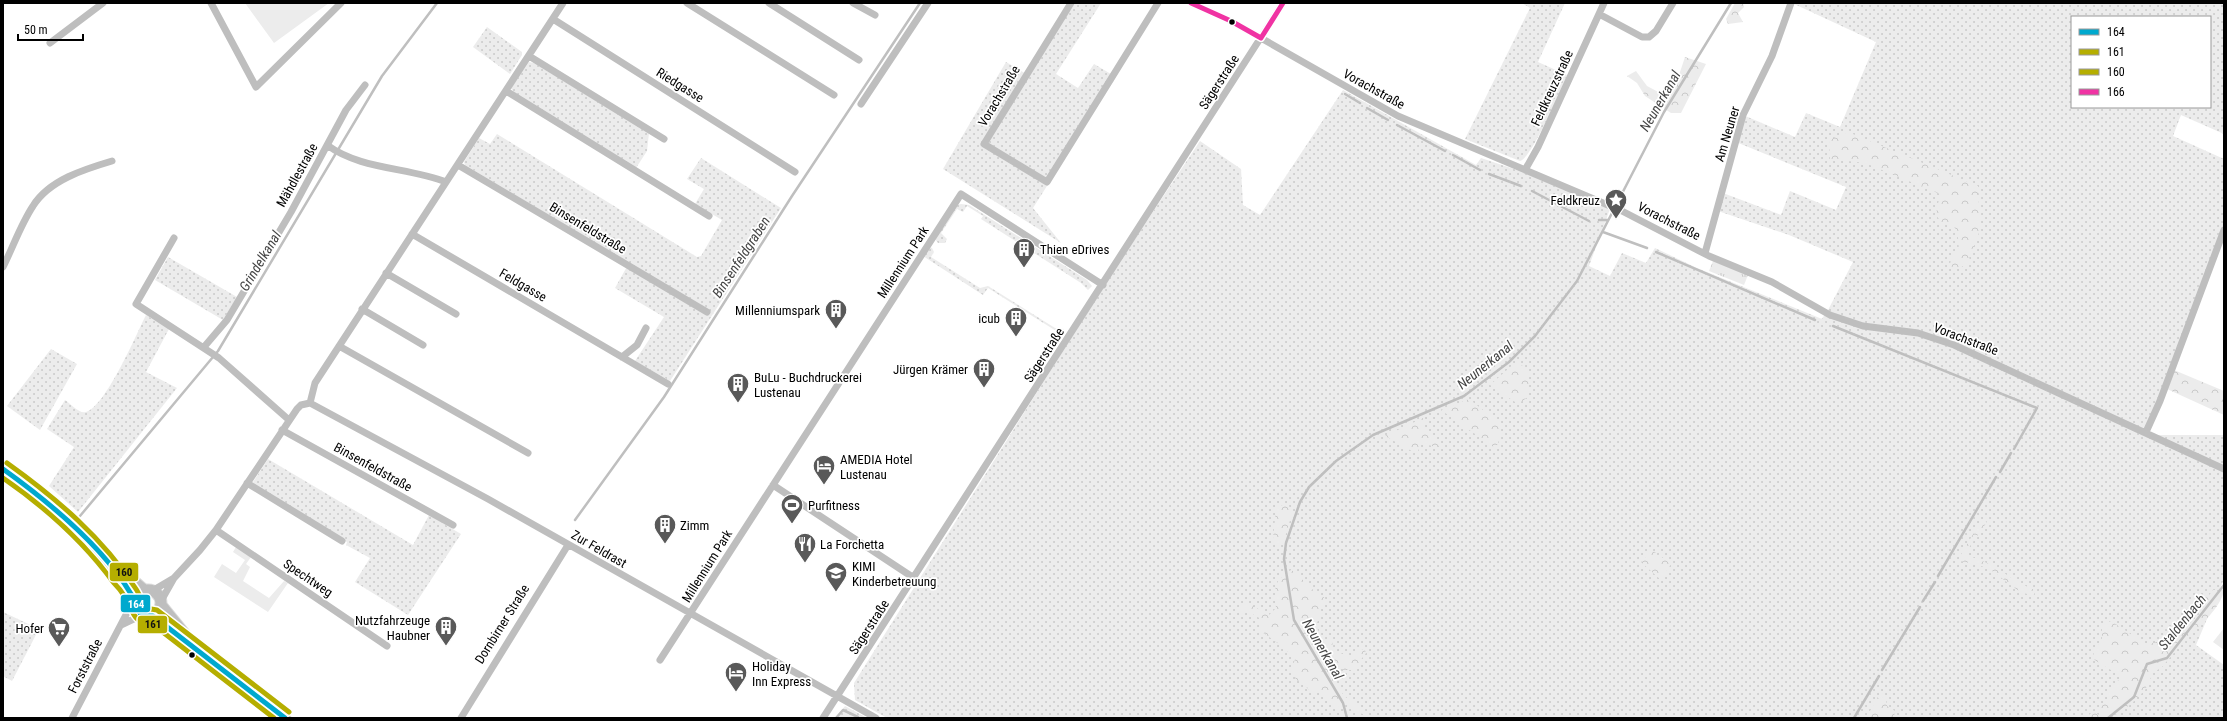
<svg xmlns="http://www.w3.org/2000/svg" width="2227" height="721" font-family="'Roboto Condensed',sans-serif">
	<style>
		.grass { fill: url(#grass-dots); fill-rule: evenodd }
		.forest { fill: url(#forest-crowns) }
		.park { fill: url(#park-tufts) }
		.garden { fill: #ececec }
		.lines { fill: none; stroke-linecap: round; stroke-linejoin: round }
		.stream { stroke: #bfbfbf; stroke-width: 2.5 }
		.primary-casing { stroke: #dbdbdb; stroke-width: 13 }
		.minor { stroke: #bebebe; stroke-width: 7 }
		.primary { stroke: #bebebe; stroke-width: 11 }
		.bus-1-casing { stroke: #fff; stroke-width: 8 }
		.bus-2-casing { stroke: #fff; stroke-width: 8 }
		.bus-3-casing { stroke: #fff; stroke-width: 8 }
		.bus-4-casing { stroke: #fff; stroke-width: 8 }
		.bus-1 { stroke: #00a9ce; stroke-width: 5 }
		.bus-2 { stroke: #b5ae00; stroke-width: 5 }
		.bus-3 { stroke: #b5ae00; stroke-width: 5 }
		.bus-4 { stroke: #f033a3; stroke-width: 5 }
		.bus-dot { fill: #000; stroke: #fff; stroke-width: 1.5 }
		.labels { text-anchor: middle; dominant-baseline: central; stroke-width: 3.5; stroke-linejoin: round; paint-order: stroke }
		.street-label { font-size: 13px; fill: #000; stroke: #fff }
		.poi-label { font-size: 13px; fill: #000; stroke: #fff; text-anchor: start }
		.water-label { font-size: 14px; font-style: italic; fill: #444; stroke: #fff }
		.line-badge { stroke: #fff; stroke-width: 1.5 }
		.badge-label { font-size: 11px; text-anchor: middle; font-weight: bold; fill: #fff }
		.pale-badge-label { font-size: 11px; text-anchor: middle; font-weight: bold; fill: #111 }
	</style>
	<defs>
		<pattern id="grass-dots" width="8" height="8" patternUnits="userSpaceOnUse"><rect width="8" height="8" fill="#ececec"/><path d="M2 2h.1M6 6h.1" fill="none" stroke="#c9c9c9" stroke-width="1.8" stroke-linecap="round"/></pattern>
		<pattern id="forest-crowns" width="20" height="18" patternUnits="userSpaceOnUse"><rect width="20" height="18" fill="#ececec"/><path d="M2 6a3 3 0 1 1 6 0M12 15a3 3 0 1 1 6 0" fill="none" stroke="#c9c9c9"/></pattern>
		<pattern id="park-tufts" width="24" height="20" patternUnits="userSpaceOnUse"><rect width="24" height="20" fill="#ececec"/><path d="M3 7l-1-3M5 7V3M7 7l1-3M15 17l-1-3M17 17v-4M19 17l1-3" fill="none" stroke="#c9c9c9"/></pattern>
	</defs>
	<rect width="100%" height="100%" fill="#fff"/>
	<!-- grass -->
	<path class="grass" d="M1075,3H1101L1056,74L1078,88L1094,64L1116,77L1033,208L1061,243L943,169L1006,62L1028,75Z
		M1522,3H1565L1538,62L1567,75C1560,91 1532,158 1520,161L1465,139L1530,8Z
		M1792,3H2224V134L2181,115L2173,136L2224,159V230L2146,432L1935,338L1863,326L1827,312L1853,262L1789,235L1718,211L1723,193L1781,215L1790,191L1836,210L1846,187L1736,142L1743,115L1795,137L1806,113L1840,127L1876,42ZM2072,17H2210V107H2072Z
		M487,27L522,52V55L510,74L473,47Z
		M529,62L534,63L649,133L647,151L636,168L514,93L511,88Z
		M1343,90L1476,165L1481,158L1520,171L1610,209L1589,266L1610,276L1622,253L1646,263L1655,248L1697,268L1822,319L1825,314L1928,338L2002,367L2144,435H2224V579L2196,645L2224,665V718H887L855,700L854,683L1107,281L1200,141L1241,169L1243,205L1260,215Z
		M497,134L697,257L701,256L722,220L695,204L704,189L687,179L701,158L781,208L670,381L635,361L664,317L615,288L629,263L465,165L464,162L479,138L490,144Z
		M961,204L969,205L1087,280L1092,286L1088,290L1081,283L981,219L983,216L967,206L963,212L957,209L941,233L947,239L945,243H938L935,239L957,205Z
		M929,247L932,248L934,252L931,257L980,288L988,286L1055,328L1064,329L1061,334L988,288L983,295L923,256Z
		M168,257L237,297L223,320L155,280Z
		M146,315L169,329L146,372L177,388L78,512L49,486L74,447L47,429L65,400C71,404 79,414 86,412C106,406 136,335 146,315Z
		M51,349L77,364L40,430L7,406Z
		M268,459L413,545L429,515L461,534L408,615L355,582L370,558L346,545L347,542L255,486L253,482Z
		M3,612L39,629L12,681L3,676Z
		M845,706L867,718H836Z"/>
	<!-- forest -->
	<path class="forest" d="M1735,3H1743L1744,7L1738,13L1743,22L1728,24L1726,19Z
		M1685,57L1706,64L1681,113H1671L1645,96L1637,83L1627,76L1636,71L1647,86L1664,95L1676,84Z
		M1848,132L1978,186L1980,228L1977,240L1969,256L1970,262L1958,269L1950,266L1951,257L1959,251L1958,237L1955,228L1941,223L1936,214L1940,194L1865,163L1830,159L1829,140Z
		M1517,361C1534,375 1528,377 1528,397L1518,404L1490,385Z
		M2174,370L2224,391V415L2167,389Z
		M1469,399L1502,425L1498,444L1495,448L1441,410Z
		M1423,418L1426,431L1440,445L1436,447L1421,443L1417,454L1385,436Z
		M1282,505L1290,507L1292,513L1284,541L1279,547L1273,539L1276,509Z
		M1982,519L1987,522L1970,546L1967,556C1995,562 2010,581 2035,590L2034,595C2013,594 2003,574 1984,567C1977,564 1968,563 1960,561L1959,558Z
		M1652,550L1671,564L1661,580L1641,562Z
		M1291,570C1300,574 1304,583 1312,589C1317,594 1323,595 1327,601L1320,609L1321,614L1316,625L1322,640L1332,639L1333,650L1344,654L1351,659L1361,649L1365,650L1366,653L1353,670H1344L1328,661L1326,666L1344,696L1367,712L1370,716L1356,712L1339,698L1340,706L1336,709L1326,700L1323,694L1309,690L1303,683L1296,680L1292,669L1295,659L1282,646L1259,630L1261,619L1249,612L1240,613L1238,610L1248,603L1269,615L1276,608C1274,589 1273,581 1291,570Z
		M2224,588C2224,602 2207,618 2198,629H2194L2162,667L2153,673L2145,690L2131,704L2111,718H2086L2093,711L2099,715L2101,706L2109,700L2106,694L2113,689L2114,684L2122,677L2093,659L2094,651L2102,640V625L2111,621L2147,645C2157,641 2166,641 2175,636L2176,627L2181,622L2189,627L2202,616L2200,607L2213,590H2222Z
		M1879,695L1886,699L1887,706L1895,711L1894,718H1866Z"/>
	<!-- park -->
	<path class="park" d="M1713,261L1748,275L1744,285L1709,271Z"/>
	<!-- garden -->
	<path class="garden" d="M245,3H329L274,43Z
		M236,547L251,557L246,564L250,567L243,581L269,598L284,581L288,583L268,612L214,577L222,564L236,573L245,560L233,552Z
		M2224,628V650L2213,642Z"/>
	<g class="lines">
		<!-- stream -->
		<path class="stream" d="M1345,94L1360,103
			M1367,108L1388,120
			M1397,125L1445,151
			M1453,155L1480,170
			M1489,174L1521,186
			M1532,191L1589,221
			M1599,220H1608
			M1603,232L1647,248
			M1656,252L1815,320
			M1833,326L2037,408L2014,449
			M2000,472L2011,453
			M80,516L218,351L382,76L437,3
			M575,520L664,397L792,196L920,3
			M1938,576L1996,477
			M1923,601L1935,582
			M1882,670L1920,607
			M836,718L843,710L858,717
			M1347,718L1343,703L1294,620L1284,559L1286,543L1300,502L1309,487L1336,461L1373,435L1464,396L1509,362L1535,336L1577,281L1664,112L1731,3
			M1854,718L1879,676
			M2108,718L2134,697L2147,664L2167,658L2224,585"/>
		<!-- primary casing -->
		<g class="primary-casing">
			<path id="primary" d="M3,469C53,503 102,548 135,600
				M114,564L145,591
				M135 603a13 13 0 1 1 26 0a13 13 0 1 1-26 0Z
				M161,605L187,637
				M153,616L285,718"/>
		</g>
		<!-- minor -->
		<path class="minor" d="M211,3L256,87L341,3
			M687,3L834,95
			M769,3L859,60
			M853,3L875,15
			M1071,3L984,144L1047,182L1158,3
			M1191,3L1231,21L1398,116L1622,211L1709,256L1772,282L1830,315L1863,326L1918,333L1954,345L2224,469
			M1599,14L1642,37H1649L1656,31L1673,3
			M553,19L795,172
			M50,43L103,3
			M529,56L664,139
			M506,91L709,216
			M861,104L928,3
			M327,145C361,170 408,167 446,182
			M458,165L707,312
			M1525,170L1538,147L1604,3
			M412,234L668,384
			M174,238L136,304L219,358L289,420
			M1705,253L1743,115L1772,56L1791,3
			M3,267C13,247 21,224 33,206C49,180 85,169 112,161
			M386,273L456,314
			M362,309L423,345
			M339,346L528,453
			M204,347L227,320L291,212L346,110L365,85
			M622,357L637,345L646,328
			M310,403L315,383L563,3
			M282,430L453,525
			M2146,432L2160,401L2224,230
			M247,483L342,541
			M773,485L914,578
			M216,530L387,646
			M152,591L174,578
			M161,601L174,578L200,550L216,530L297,409L301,405L310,403L488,499L876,718
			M121,625L142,615
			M660,660L961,194L1103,285
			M72,718L129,609L135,603
			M461,718L568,545
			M823,718L1283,3"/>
		<!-- primary -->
		<use href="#primary" class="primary"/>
		<!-- bus-1 casing -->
		<g class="bus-1-casing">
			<path id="bus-1" d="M3,469C49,502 102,545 131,594C135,600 136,607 140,613L147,616H153L285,718"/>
		</g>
		<!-- bus-2 casing -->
		<g class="bus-2-casing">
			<path id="bus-2" d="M3,478C45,507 84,542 114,583C118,587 122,592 125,597C133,610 133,624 151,623L274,718"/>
		</g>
		<!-- bus-3 casing -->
		<g class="bus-3-casing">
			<path id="bus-3" d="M7,463C56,498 103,538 136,589C140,595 142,602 145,608L157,610L289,712"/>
		</g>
		<!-- bus-4 casing -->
		<g class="bus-4-casing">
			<path id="bus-4" d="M1191,3L1231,21L1261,38
				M1261,38L1283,3"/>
		</g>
		<!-- bus-1 -->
		<use href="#bus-1" class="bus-1"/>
		<!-- bus-2 -->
		<use href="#bus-2" class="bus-2"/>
		<!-- bus-3 -->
		<use href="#bus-3" class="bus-3"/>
		<!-- bus-4 -->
		<use href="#bus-4" class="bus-4"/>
	</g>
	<!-- icons -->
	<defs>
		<g id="sight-pin" transform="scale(1.15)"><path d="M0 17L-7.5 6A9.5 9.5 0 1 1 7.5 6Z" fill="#595959" stroke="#fff"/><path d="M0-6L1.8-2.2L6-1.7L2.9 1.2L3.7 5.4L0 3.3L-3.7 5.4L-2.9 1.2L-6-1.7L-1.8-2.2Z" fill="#fff"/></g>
		<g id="building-pin" transform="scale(1.15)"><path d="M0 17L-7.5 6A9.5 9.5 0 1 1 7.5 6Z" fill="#595959" stroke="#fff"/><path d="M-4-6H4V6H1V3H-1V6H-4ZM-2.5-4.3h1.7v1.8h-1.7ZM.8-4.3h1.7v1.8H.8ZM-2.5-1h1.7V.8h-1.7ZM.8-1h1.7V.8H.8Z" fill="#fff"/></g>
		<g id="hotel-pin" transform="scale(1.15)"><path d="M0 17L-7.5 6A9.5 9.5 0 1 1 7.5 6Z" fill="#595959" stroke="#fff"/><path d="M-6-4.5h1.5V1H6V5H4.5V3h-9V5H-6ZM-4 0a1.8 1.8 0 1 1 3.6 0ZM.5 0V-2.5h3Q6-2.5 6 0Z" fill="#fff"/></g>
		<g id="stadium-pin" transform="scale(1.15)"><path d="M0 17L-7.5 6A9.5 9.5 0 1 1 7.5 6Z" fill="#595959" stroke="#fff"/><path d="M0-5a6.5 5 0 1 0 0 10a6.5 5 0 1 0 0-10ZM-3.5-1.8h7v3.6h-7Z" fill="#fff"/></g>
		<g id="restaurant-pin" transform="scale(1.15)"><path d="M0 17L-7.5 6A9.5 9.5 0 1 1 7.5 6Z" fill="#595959" stroke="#fff"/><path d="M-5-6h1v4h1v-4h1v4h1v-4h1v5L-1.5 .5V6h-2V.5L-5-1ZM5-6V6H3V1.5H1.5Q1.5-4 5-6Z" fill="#fff"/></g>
		<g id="school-pin" transform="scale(1.15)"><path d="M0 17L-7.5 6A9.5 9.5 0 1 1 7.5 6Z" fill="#595959" stroke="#fff"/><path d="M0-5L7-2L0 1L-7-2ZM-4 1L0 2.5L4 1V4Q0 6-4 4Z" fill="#fff"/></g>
		<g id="supermarket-pin" transform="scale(1.15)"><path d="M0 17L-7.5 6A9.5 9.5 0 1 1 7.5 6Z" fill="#595959" stroke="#fff"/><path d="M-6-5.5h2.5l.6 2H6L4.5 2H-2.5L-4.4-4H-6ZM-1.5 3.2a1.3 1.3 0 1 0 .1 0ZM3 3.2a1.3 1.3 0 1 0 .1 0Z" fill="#fff"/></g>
	</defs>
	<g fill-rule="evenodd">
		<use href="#sight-pin" x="1616" y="200"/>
		<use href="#building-pin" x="1024" y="249"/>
		<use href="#building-pin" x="836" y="310"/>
		<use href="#building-pin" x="1016" y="318"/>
		<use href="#building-pin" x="984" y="369"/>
		<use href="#building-pin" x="738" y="384"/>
		<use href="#hotel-pin" x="824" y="466"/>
		<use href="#stadium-pin" x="792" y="505"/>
		<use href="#building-pin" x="665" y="525"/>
		<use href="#restaurant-pin" x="805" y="544"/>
		<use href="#school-pin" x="836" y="573"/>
		<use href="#building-pin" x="446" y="627"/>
		<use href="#supermarket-pin" x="59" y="628"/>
		<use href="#hotel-pin" x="736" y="673"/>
	</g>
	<!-- markers -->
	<g class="bus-dot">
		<circle cx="1232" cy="22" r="3.5"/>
		<circle cx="192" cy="655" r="3.5"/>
	</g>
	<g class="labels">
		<!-- street labels -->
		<g class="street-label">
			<text transform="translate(1219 82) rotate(-57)">Sägerstraße</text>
			<text transform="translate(680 85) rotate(32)">Riedgasse</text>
			<text transform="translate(1552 88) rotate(-65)">Feldkreuzstraße</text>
			<text transform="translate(1374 89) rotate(29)">Vorachstraße</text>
			<text transform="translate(999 96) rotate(-59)">Vorachstraße</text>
			<text transform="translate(1727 134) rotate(-73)">Am Neuner</text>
			<text transform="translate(297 175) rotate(-61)">Mähdlestraße</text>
			<text transform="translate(1669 221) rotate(27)">Vorachstraße</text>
			<text transform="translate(588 228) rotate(31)">Binsenfeldstraße</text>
			<text transform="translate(903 262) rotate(-57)">Millennium Park</text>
			<text transform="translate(523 285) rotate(30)">Feldgasse</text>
			<text transform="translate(1966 339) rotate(21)">Vorachstraße</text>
			<text transform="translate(1044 355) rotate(-57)">Sägerstraße</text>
			<text transform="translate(373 467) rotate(29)">Binsenfeldstraße</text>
			<text transform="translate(599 549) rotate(30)">Zur Feldrast</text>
			<text transform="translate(707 566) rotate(-58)">Millennium Park</text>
			<text transform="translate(308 578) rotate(34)">Spechtweg</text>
			<text transform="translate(502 624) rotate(-58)">Dornbirner Straße</text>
			<text transform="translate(869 627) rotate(-57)">Sägerstraße</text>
			<text transform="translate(85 666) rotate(-63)">Forststraße</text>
		</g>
		<!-- poi labels -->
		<g class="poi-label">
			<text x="1600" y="200" text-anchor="end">Feldkreuz</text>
			<text x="1040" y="249">Thien eDrives</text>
			<text x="820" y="310" text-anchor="end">Millenniumspark</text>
			<text x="1000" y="318" text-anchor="end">icub</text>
			<text x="968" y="369" text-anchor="end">Jürgen Krämer</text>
			<text x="754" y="377">BuLu - Buchdruckerei<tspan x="754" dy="15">Lustenau</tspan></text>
			<text x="840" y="459">AMEDIA Hotel<tspan x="840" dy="15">Lustenau</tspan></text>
			<text x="808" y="505">Purfitness</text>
			<text x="680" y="525">Zimm</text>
			<text x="820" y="544">La Forchetta</text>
			<text x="852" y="566">KIMI<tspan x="852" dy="15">Kinderbetreuung</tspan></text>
			<text x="430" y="620" text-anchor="end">Nutzfahrzeuge<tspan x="430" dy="15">Haubner</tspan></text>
			<text x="44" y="628" text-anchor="end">Hofer</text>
			<text x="752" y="666">Holiday<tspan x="752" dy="15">Inn Express</tspan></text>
		</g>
		<!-- water labels -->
		<g class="water-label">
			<text transform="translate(1660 101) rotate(-60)">Neunerkanal</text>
			<text transform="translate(741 257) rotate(-57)">Binsenfeldgraben</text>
			<text transform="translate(260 261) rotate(-59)">Grindelkanal</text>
			<text transform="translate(1485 365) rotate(-39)">Neunerkanal</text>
			<text transform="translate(2182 622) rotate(-51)">Staldenbach</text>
			<text transform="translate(1323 649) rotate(60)">Neunerkanal</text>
		</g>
	</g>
	<g class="line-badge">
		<rect x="109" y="562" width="30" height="20" rx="4" fill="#b5ae00"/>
		<rect x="120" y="594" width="31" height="19" rx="4" fill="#00a9ce"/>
		<rect x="137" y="615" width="31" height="19" rx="4" fill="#b5ae00"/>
	</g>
	<g class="badge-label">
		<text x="136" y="608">164</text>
	</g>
	<g class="pale-badge-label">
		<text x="124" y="576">160</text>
		<text x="153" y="628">161</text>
	</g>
	<!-- border -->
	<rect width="2227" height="721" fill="none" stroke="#000000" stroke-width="8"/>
	<!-- legend -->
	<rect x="2071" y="16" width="140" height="92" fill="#ffffff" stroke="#999999"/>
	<rect x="2079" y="29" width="20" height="6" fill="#00a9ce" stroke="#999999"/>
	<text x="2107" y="36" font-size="12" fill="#000000">164</text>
	<rect x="2079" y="49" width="20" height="6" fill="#b5ae00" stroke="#999999"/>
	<text x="2107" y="56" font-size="12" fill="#000000">161</text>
	<rect x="2079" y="69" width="20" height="6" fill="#b5ae00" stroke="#999999"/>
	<text x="2107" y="76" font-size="12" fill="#000000">160</text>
	<rect x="2079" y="89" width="20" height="6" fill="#f033a3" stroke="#999999"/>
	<text x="2107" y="96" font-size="12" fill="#000000">166</text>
	<!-- scale -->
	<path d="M18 34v6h65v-6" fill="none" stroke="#000000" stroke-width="2"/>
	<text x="24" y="34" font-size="12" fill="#000000" stroke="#ffffff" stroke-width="3" paint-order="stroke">50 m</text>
</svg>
